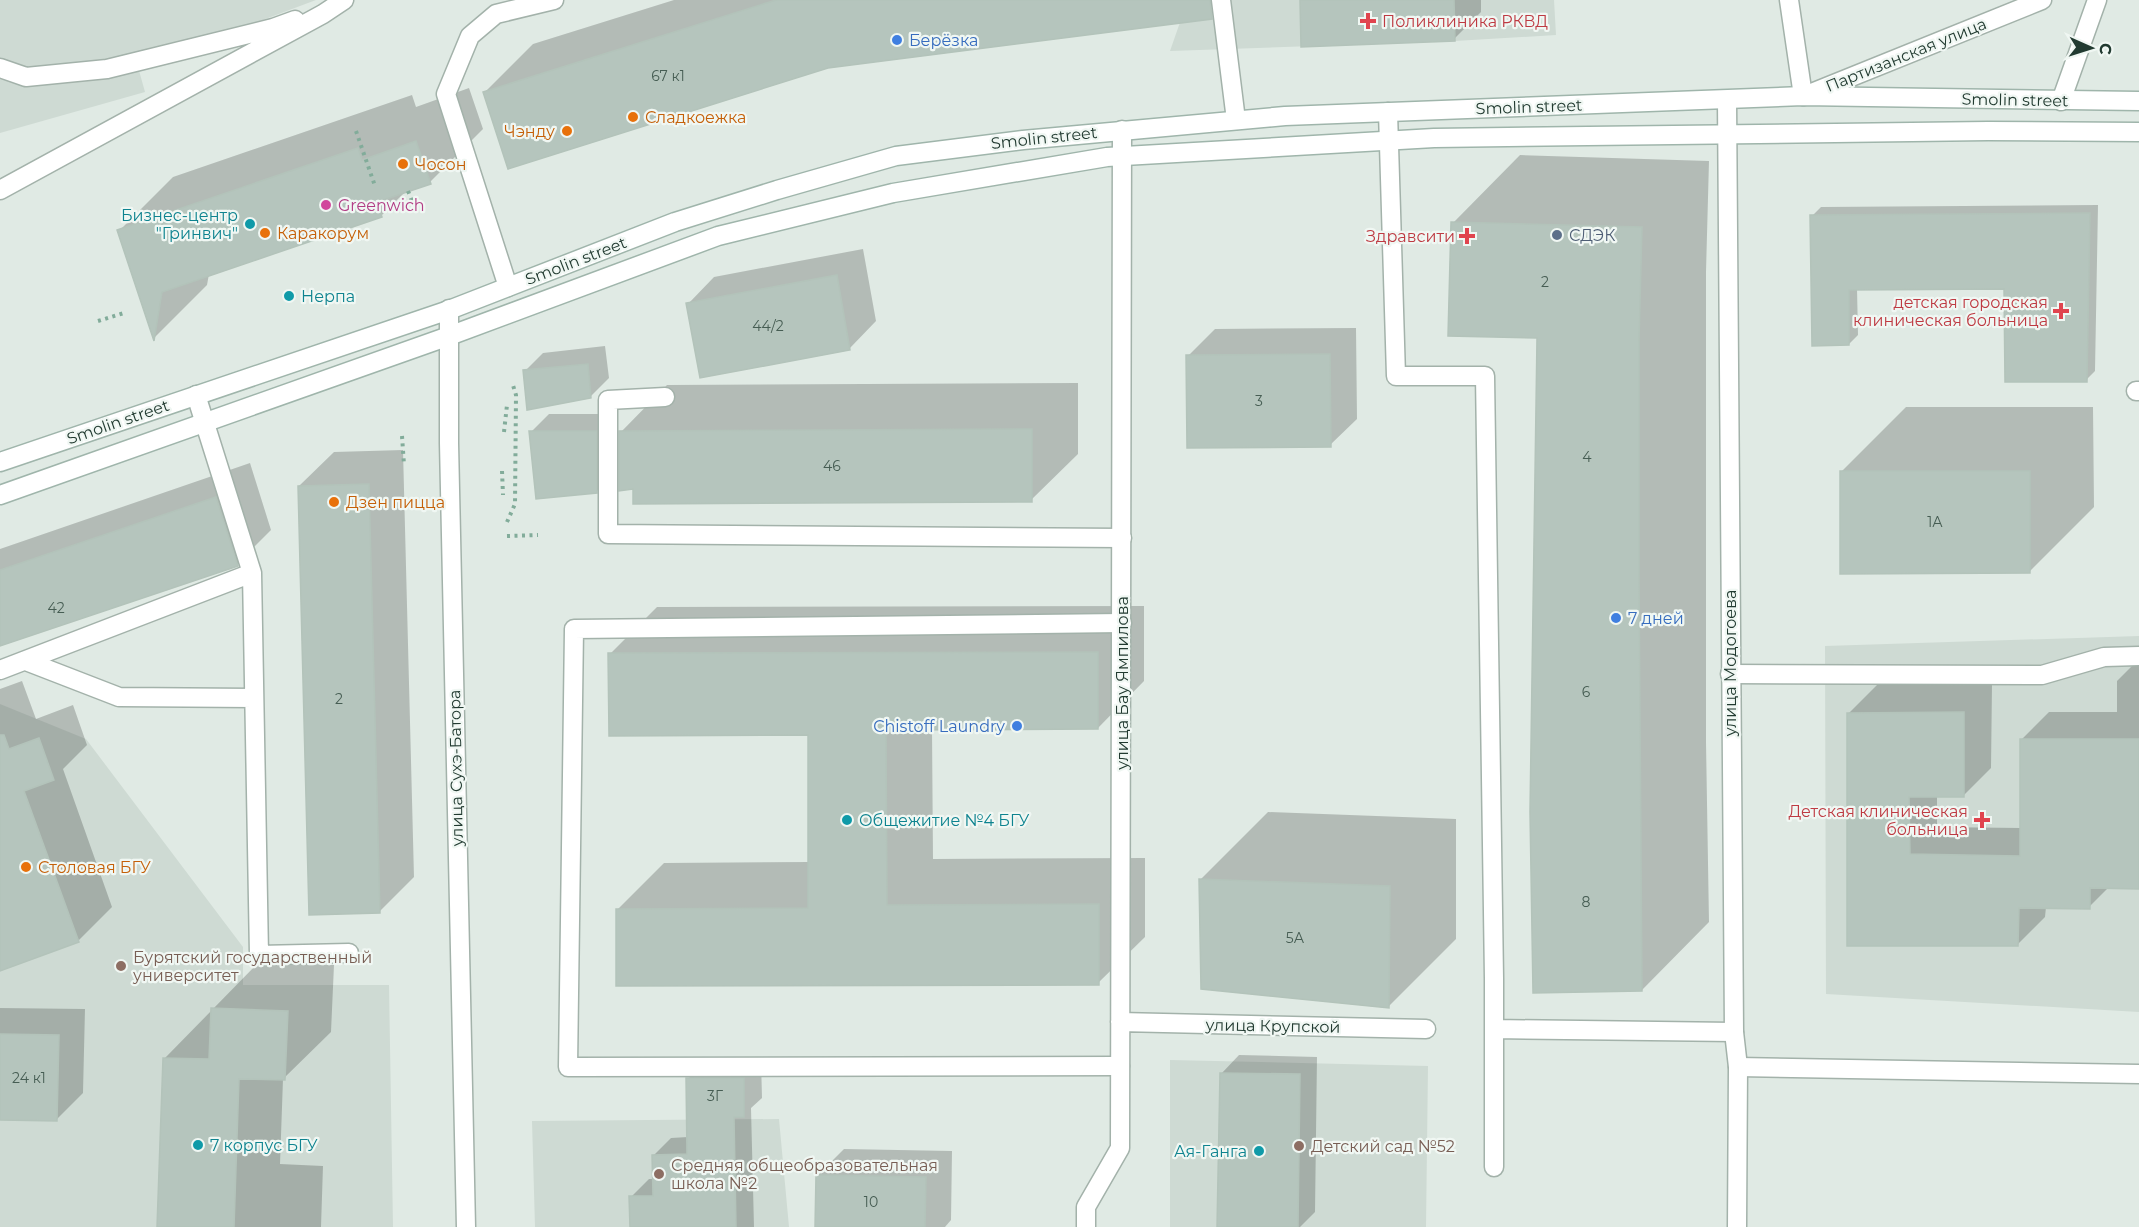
<svg xmlns="http://www.w3.org/2000/svg" width="2139" height="1227" font-family="Montserrat,sans-serif">
	<style>
		.built { fill: #cedad3 }
		.shadow { fill: #0003 }
		.building { fill: #b5c5bd; stroke: #b3c3ba; stroke-width: 1.5 }
		.lines { fill: none; stroke-linecap: round; stroke-linejoin: round }
		.service-casing { stroke: #a3b2aa; stroke-width: 21 }
		.minor-casing { stroke: #a3b2aa; stroke-width: 21 }
		.secondary-casing { stroke: #9fb5ab; stroke-width: 21 }
		.path { stroke: #82ac9a; stroke-width: 4; stroke-dasharray: 3 4.5; stroke-linecap: butt }
		.service { stroke: #fff; stroke-width: 18 }
		.minor { stroke: #fff; stroke-width: 18 }
		.secondary { stroke: #fff; stroke-width: 18 }
		.health-dot { fill: #e0444e; stroke: #f0f7f3; stroke-width: 2 }
		.shop-dot { fill: #3f7fe0; stroke: #f0f7f3; stroke-width: 2 }
		.food-dot { fill: #e8710a; stroke: #f0f7f3; stroke-width: 2 }
		.hotel-dot { fill: #d1479c; stroke: #f0f7f3; stroke-width: 2 }
		.culture-dot { fill: #0f9aa8; stroke: #f0f7f3; stroke-width: 2 }
		.service-dot { fill: #5c6f8a; stroke: #f0f7f3; stroke-width: 2 }
		.education-dot { fill: #8d6e63; stroke: #f0f7f3; stroke-width: 2 }
		.labels { text-anchor: middle; dominant-baseline: central; stroke-width: 4.5; stroke-linejoin: round; paint-order: stroke }
		.number-label { font-size: 14px; fill: #465d53 }
		.health-label { font-size: 16px; fill: #be3a42; stroke: #f0f7f3; text-anchor: end }
		.shop-label { font-size: 16px; fill: #366cbe; stroke: #f0f7f3; text-anchor: start }
		.street-label { font-size: 16px; fill: #213a30; stroke: #f0f7f3 }
		.food-label { font-size: 16px; fill: #c56008; stroke: #f0f7f3; text-anchor: start }
		.hotel-label { font-size: 16px; fill: #b23c85; stroke: #f0f7f3; text-anchor: start }
		.culture-label { font-size: 16px; fill: #0d838f; stroke: #f0f7f3; text-anchor: start }
		.service-label { font-size: 16px; fill: #4e5e75; stroke: #f0f7f3; text-anchor: start }
		.education-label { font-size: 16px; fill: #785e54; stroke: #f0f7f3; text-anchor: start }
	</style>
	<rect width="100%" height="100%" fill="#e0eae4"/>
	<!-- built -->
	<path class="built" d="M0,0H316L138,67L145,92L0,133Z
		M1184,0H1554L1556,35L1455,41L1170,51L1185,8Z
		M2139,636V1012L1826,994L1825,646Z
		M0,704L86,739L243,947V985H389L393,1227H0Z
		M1170,1060L1428,1066L1426,1227H1170Z
		M779,1119L789,1227H535L532,1121Z"/>
	<!-- shadow -->
	<path class="shadow" d="M674,0H1199L485,92L533,44Z
		M1302,0H1481V12L1454,39Z
		M469,88L483,129L430,182L407,190L381,216L209,274L207,285L154,338L119,231L173,177L412,95L416,107Z
		M1520,155L1709,161L1706,272V742L1709,922L1642,990L1538,336L1453,223Z
		M2098,205L2095,371L2086,380L2006,288H1857L1858,335L1849,344L1812,216L1821,207Z
		M863,249L876,321L850,348L688,304L714,277Z
		M1356,328L1357,419L1330,445L1188,356L1215,329Z
		M605,346L609,378L590,397L525,371L543,353Z
		M1078,383V454L1031,500L635,488L621,432L667,385Z
		M1906,407H2093L2094,507L2029,572L1841,472Z
		M549,414H614V473L596,492L531,432Z
		M403,450L414,877L380,911L299,486L334,452Z
		M250,463L271,530L237,564L0,645V549Z
		M1144,606V681L1098,728L932,729L933,859L1145,858V937L1098,983L617,910L664,863L810,862L809,733L610,654L657,607Z
		M2139,659V888L2109,887L2089,907H2046L2045,917L2017,945H1849V713L1877,685H1992L1991,768L1963,796H1937V827L2021,828V740L2049,712H2117V681Z
		M22,681L36,719L73,705L87,745L63,769L112,907L78,941L0,969V689Z
		M1268,812L1456,819V939L1389,1006L1201,879Z
		M259,962L334,965L331,1032L283,1079L280,1164L323,1166L321,1227H159L165,1058Z
		M0,1008L85,1009L83,1093L57,1119H0Z
		M1239,1055L1317,1057L1315,1212L1300,1227H1219L1221,1074Z
		M761,1060L762,1098L751,1108L754,1227H631V1197L649,1179H654L653,1156L671,1138L688,1137V1079L706,1061Z
		M844,1149L952,1151L951,1220L945,1227H816L817,1176Z"/>
	<!-- building -->
	<path class="building" d="M776,0H1210L1212,19L828,68L508,169L483,92Z
		M1300,0H1454L1455,41L1301,47Z
		M416,141L431,184L377,202L382,217L162,292L154,341L117,230L358,148L362,160Z
		M2090,213L2087,382H2005L2004,289L1849,290V345L1812,346L1810,215Z
		M1451,222L1642,227L1639,341V574L1642,991L1533,993L1530,812L1537,338L1448,336Z
		M837,275L850,350L700,378L686,303Z
		M1330,354L1331,447L1187,448L1186,355Z
		M588,364L591,398L527,410L523,370Z
		M1032,429V502L633,504V489L619,491V431Z
		M529,431H597V493L536,499Z
		M1840,471H2030V573L1840,574Z
		M369,484L380,913L309,915L298,486Z
		M216,497L238,566L0,646V570Z
		M1098,652V729L886,730L887,905L1099,904V985L616,986V909L808,908V735L609,736L608,653Z
		M1964,712V797H1909L1910,854L2020,856V739H2139V889L2090,888V909L2019,908L2018,946H1847V713Z
		M0,735H4L9,749L39,738L54,780L24,791L79,942L0,971Z
		M1199,879L1390,886L1389,1008L1201,989Z
		M211,1008L288,1011L285,1080L239,1079L234,1227H157L163,1058L209,1059Z
		M0,1034L59,1035L57,1121L0,1120Z
		M1220,1073L1300,1074L1298,1227H1217Z
		M686,1078H744V1117H734L736,1227H630L629,1196H653L652,1155L687,1154Z
		M816,1175L926,1177L925,1227H815Z"/>
	<g class="lines">
		<!-- service casing -->
		<g class="service-casing">
			<path id="service" d="M1221,0L1236,120
				M1789,0L1803,96
				M0,68L26,77L107,69L273,28L295,20
				M1388,112L1396,376H1485L1494,978V1167
				M0,190L323,14L344,0
				M508,287L446,94L470,36L496,14L554,0
				M2136,391H2139
				M196,395L252,573
				M665,397L608,400V534L1122,538
				M26,661L119,697L254,698
				M0,670L252,573L259,955L349,953
				M1730,674L2042,675L2104,657L2139,656
				M1494,1029L1734,1032
				M1120,1066L568,1067L574,629L1122,623
				M1738,1067L2139,1074"/>
		</g>
		<!-- minor casing -->
		<g class="minor-casing">
			<path id="minor" d="M1804,96L2042,0
				M1727,100L1734,1032L1738,1067L1737,1227
				M2061,101L2097,0
				M449,309V443L466,1227
				M1120,1022L1426,1029
				M1086,1227V1207L1120,1148L1122,130"/>
		</g>
		<!-- secondary casing -->
		<g class="secondary-casing">
			<path id="secondary" d="M0,462L449,310L675,222L777,190L896,156L1023,140L1285,116L1803,96L2139,101
				M0,495L449,336L718,236L893,193L1107,157L1434,138L1988,131L2139,132"/>
		</g>
		<!-- path -->
		<path class="path" d="M356,131L375,186
			M408,191L414,206
			M98,321L124,313
			M504,432L507,405
			M402,436L404,465
			M502,471L503,495
			M507,522L515,504L516,395L512,382
			M507,536L538,535"/>
		<!-- service -->
		<use href="#service" class="service"/>
		<!-- minor -->
		<use href="#minor" class="minor"/>
		<!-- secondary -->
		<use href="#secondary" class="secondary"/>
	</g>
	<!-- markers -->
	<g class="health-dot">
		<path d="M1365 12h6v6h6v6h-6v6h-6v-6h-6v-6h6z"/>
		<path d="M1464 227h6v6h6v6h-6v6h-6v-6h-6v-6h6z"/>
		<path d="M2058 302h6v6h6v6h-6v6h-6v-6h-6v-6h6z"/>
		<path d="M1979 811h6v6h6v6h-6v6h-6v-6h-6v-6h6z"/>
	</g>
	<g class="shop-dot">
		<circle cx="897" cy="40" r="6"/>
		<circle cx="1616" cy="618" r="6"/>
		<circle cx="1017" cy="726" r="6"/>
	</g>
	<g class="food-dot">
		<circle cx="633" cy="117" r="6"/>
		<circle cx="567" cy="131" r="6"/>
		<circle cx="403" cy="164" r="6"/>
		<circle cx="265" cy="233" r="6"/>
		<circle cx="334" cy="502" r="6"/>
		<circle cx="26" cy="867" r="6"/>
	</g>
	<circle class="hotel-dot" cx="326" cy="205" r="6"/>
	<g class="culture-dot">
		<circle cx="250" cy="224" r="6"/>
		<circle cx="289" cy="296" r="6"/>
		<circle cx="847" cy="820" r="6"/>
		<circle cx="198" cy="1145" r="6"/>
		<circle cx="1259" cy="1151" r="6"/>
	</g>
	<circle class="service-dot" cx="1557" cy="235" r="6"/>
	<g class="education-dot">
		<circle cx="121" cy="966" r="6"/>
		<circle cx="1299" cy="1146" r="6"/>
		<circle cx="659" cy="1174" r="6"/>
	</g>
	<g class="labels">
		<!-- number labels -->
		<g class="number-label">
			<text x="668" y="76">67 к1</text>
			<text x="1545" y="282">2</text>
			<text x="768" y="326">44/2</text>
			<text x="1259" y="401">3</text>
			<text x="1587" y="457">4</text>
			<text x="832" y="466">46</text>
			<text x="1935" y="522">1А</text>
			<text x="56" y="608">42</text>
			<text x="1586" y="692">6</text>
			<text x="339" y="699">2</text>
			<text x="1586" y="902">8</text>
			<text x="1295" y="938">5А</text>
			<text x="29" y="1078">24 к1</text>
			<text x="715" y="1096">3Г</text>
			<text x="871" y="1202">10</text>
		</g>
		<!-- health labels -->
		<g class="health-label">
			<text x="1382" y="21" text-anchor="start">Поликлиника РКВД</text>
			<text x="1455" y="236">Здравсити</text>
			<text x="2048" y="302">детская городская<tspan x="2048" dy="18">клиническая больница</tspan></text>
			<text x="1968" y="811">Детская клиническая<tspan x="1968" dy="18">больница</tspan></text>
		</g>
		<!-- shop labels -->
		<g class="shop-label">
			<text x="909" y="40">Берёзка</text>
			<text x="1628" y="618">7 дней</text>
			<text x="1005" y="726" text-anchor="end">Chistoff Laundry</text>
		</g>
		<!-- street labels -->
		<g class="street-label">
			<text transform="translate(1906 55) rotate(-22)">Партизанская улица</text>
			<text transform="translate(2015 100) rotate(1)">Smolin street</text>
			<text transform="translate(1529 107) rotate(-2)">Smolin street</text>
			<text transform="translate(1044 138) rotate(-6)">Smolin street</text>
			<text transform="translate(576 261) rotate(-21)">Smolin street</text>
			<text transform="translate(118 422) rotate(-19)">Smolin street</text>
			<text transform="translate(1730 663) rotate(-90)">улица Модогоева</text>
			<text transform="translate(1122 683) rotate(-90)">улица Бау Ямпилова</text>
			<text transform="translate(456 768) rotate(-91)">улица Сухэ-Батора</text>
			<text transform="translate(1273 1026) rotate(1)">улица Крупской</text>
		</g>
		<!-- food labels -->
		<g class="food-label">
			<text x="645" y="117">Сладкоежка</text>
			<text x="555" y="131" text-anchor="end">Чэнду</text>
			<text x="415" y="164">Чосон</text>
			<text x="277" y="233">Каракорум</text>
			<text x="346" y="502">Дзен пицца</text>
			<text x="38" y="867">Столовая БГУ</text>
		</g>
		<!-- hotel labels -->
		<g class="hotel-label">
			<text x="338" y="205">Greenwich</text>
		</g>
		<!-- culture labels -->
		<g class="culture-label">
			<text x="238" y="215" text-anchor="end">Бизнес-центр<tspan x="238" dy="18">"Гринвич"</tspan></text>
			<text x="301" y="296">Нерпа</text>
			<text x="859" y="820">Общежитие №4 БГУ</text>
			<text x="210" y="1145">7 корпус БГУ</text>
			<text x="1247" y="1151" text-anchor="end">Ая-Ганга</text>
		</g>
		<!-- service labels -->
		<g class="service-label">
			<text x="1569" y="235">СДЭК</text>
		</g>
		<!-- education labels -->
		<g class="education-label">
			<text x="133" y="957">Бурятский государственный<tspan x="133" dy="18">университет</tspan></text>
			<text x="1311" y="1146">Детский сад №52</text>
			<text x="671" y="1165">Средняя общеобразовательная<tspan x="671" dy="18">школа №2</tspan></text>
		</g>
	</g>
	<!-- north arrow -->
	<g transform="translate(2091 48) rotate(93)" stroke="#f0f7f3" stroke-width="4.5" paint-order="stroke">
	<path d="M0-4.5L10 22L0 15L-10 22Z" fill="#213a30"/>
	<text y="-9" font-size="16" font-weight="bold" text-anchor="middle" fill="#213a30">С</text>
	</g>
</svg>
